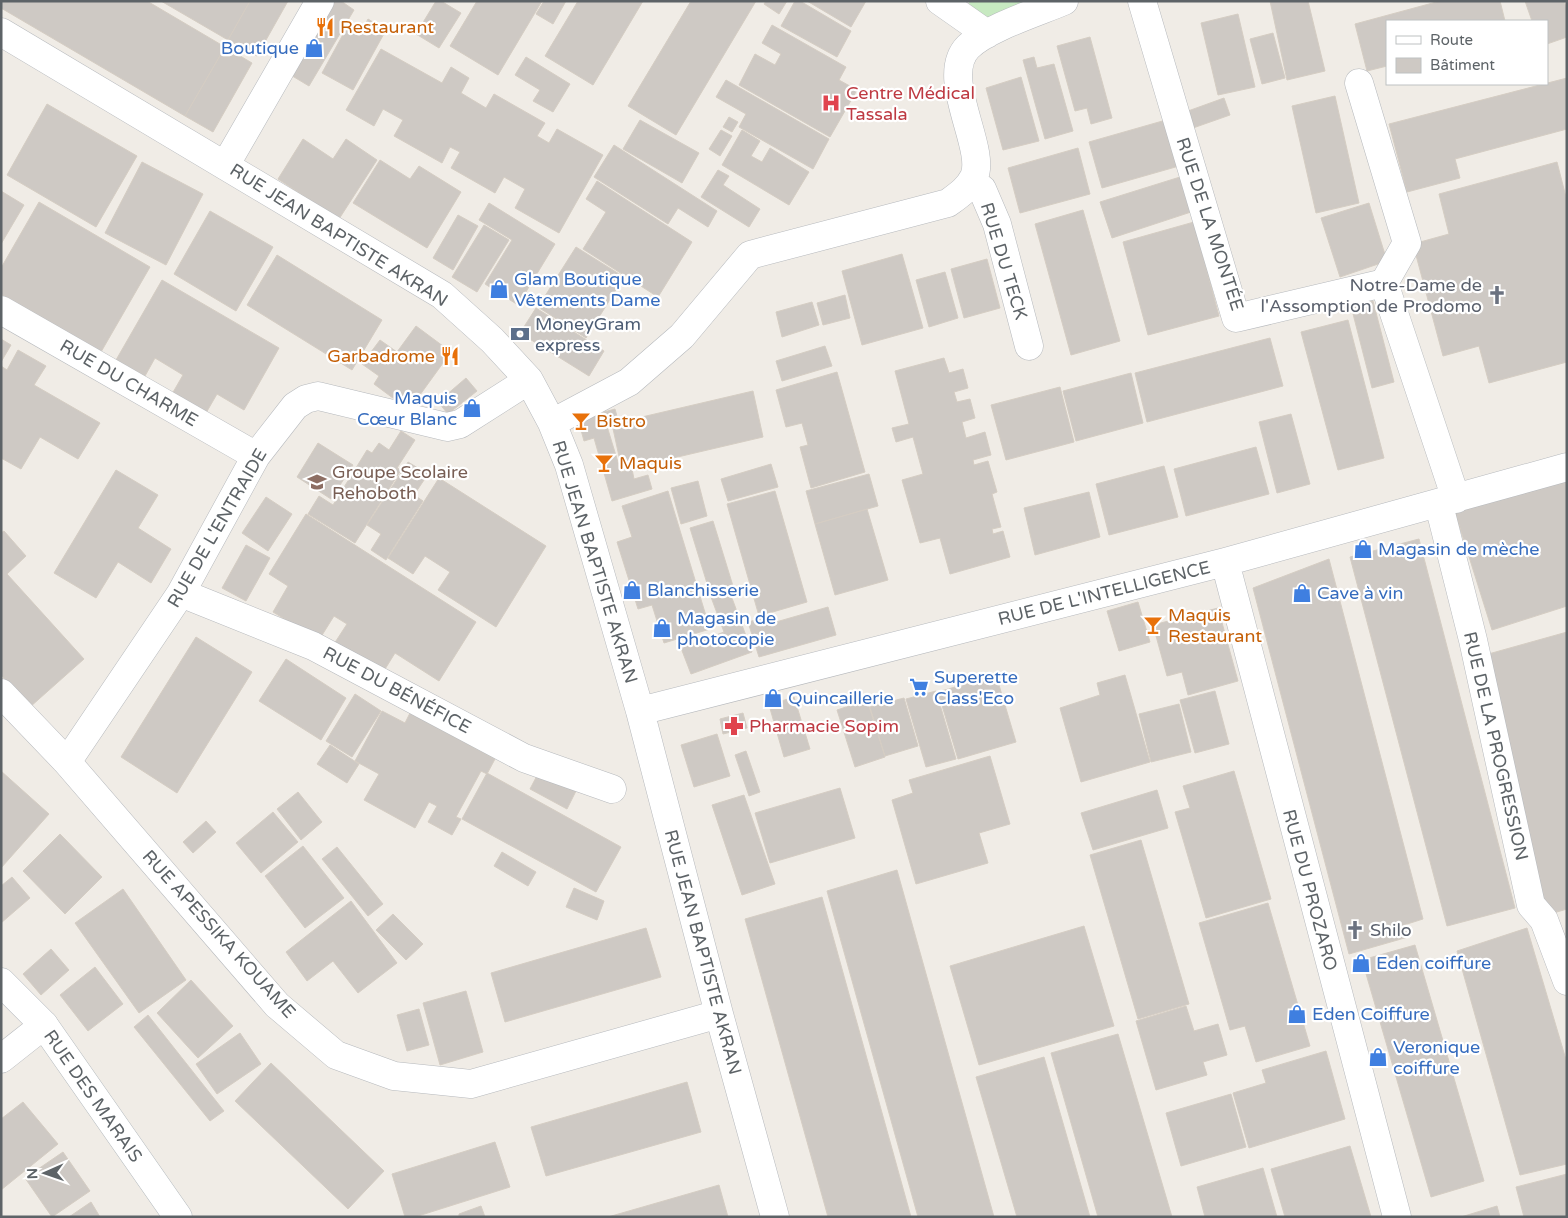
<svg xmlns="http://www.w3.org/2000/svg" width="1568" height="1218" font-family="'Varela Round',sans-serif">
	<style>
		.green { fill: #c7e9c1 }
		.building { fill: #cec9c4; stroke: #d5cdc3 }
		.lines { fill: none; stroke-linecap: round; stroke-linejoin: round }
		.street-casing { stroke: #b6b9bd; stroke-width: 29 }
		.secondary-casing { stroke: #b4babe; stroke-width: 29 }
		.street { stroke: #fff; stroke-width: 28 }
		.secondary { stroke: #fff; stroke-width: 28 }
		.labels { text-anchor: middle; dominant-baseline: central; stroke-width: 4.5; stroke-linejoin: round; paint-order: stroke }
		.food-label { font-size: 18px; fill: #c56008; stroke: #fff; text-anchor: start }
		.shop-label { font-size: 18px; fill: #366cbe; stroke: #fff; text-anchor: start }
		.health-label { font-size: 18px; fill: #be3a42; stroke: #fff; text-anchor: start }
		.street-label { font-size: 18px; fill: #5d6367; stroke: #fff }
		.worship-label { font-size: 18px; fill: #5b616d; stroke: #fff; text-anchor: end }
		.service-label { font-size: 18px; fill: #4e5e75; stroke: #fff; text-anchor: start }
		.education-label { font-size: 18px; fill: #785e54; stroke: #fff; text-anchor: start }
	</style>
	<rect width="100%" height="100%" fill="#f0ece6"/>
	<!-- green -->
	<path class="green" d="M969,1H1039L970,29Z"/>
	<!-- building -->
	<path class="building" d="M1,1H147L225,47L185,116L1,8Z
		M161,1H250L228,40Z
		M250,1H288L257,56L228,40Z
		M332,1H341L354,10L309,86L289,74Z
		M436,1H441L461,13L439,48L416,34Z
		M477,1H542L498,75L450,46Z
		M544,1H566L553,24L536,14Z
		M578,1H643L593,85L545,56Z
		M691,1H756L676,135L628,106Z
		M766,1H787L779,14L764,4Z
		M795,1H800L851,31L837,57L781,26Z
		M807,1H866L851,27Z
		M1270,1H1308L1325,71L1287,80Z
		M1440,1H1500L1505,21H1387V66L1367,71L1355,24Z
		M1525,1H1564L1567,10V37L1547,44V21H1532Z
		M1238,14L1255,87L1218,95L1201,23Z
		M368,19L386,30L353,90L322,73L346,29L359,36Z
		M772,25L846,67L839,80L857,90L830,137L739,85L755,54L775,65L781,54L762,43Z
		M1273,33L1285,78L1262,84L1250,39Z
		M1090,37L1112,118L1091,124L1087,108L1075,111L1057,46Z
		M225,47L252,63L213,132L185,116Z
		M381,49L442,83L451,67L469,78L461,93L486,108L494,94L545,123L537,136L549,143L557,129L603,155L559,233L515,208L525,189L504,177L495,193L451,168L460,152L450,147L442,163L394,136L403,120L383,109L374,126L346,110Z
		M526,57L570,84L553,112L533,101L540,90L515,75Z
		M1034,57L1037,68L1054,64L1073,131L1045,139L1023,60Z
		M1021,77L1039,141L1003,150L986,88Z
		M1567,78V129L1455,159L1460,178L1407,192L1389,124Z
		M726,80L829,139L813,169L739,127L746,114L716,97Z
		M1335,96L1359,203L1316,213L1292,106Z
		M1224,98L1230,115L1193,128L1188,111Z
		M47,104L137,156L96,227L7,175Z
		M729,117L738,122L732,132L723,127Z
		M640,120L699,153L682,183L623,149Z
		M1166,120L1179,166L1102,188L1089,142Z
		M721,130L732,136L720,156L709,149Z
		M742,130L760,141L751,156L762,162L770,148L809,172L789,205L722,165Z
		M303,139L333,159L346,139L377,160L339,219L278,179Z
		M614,145L717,211L708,227L678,208L668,224L594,177Z
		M1078,148L1090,194L1020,213L1008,168Z
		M380,160L410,179L419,166L461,192L427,248L353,203Z
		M142,162L203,194L166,265L105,233Z
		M1557,162L1567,201V362L1489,383L1479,346L1443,356L1413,244L1449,234L1439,194Z
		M718,170L729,176L723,185L760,209L749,227L701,197Z
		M1180,177L1191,212L1112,238L1100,202Z
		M597,181L692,242L658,297L583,249L606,212L586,199Z
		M1,191L24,205L1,244Z
		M39,202L150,267L101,352L1,294V268Z
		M489,203L555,244L518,305L485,284L512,240L479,220Z
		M1369,203L1387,261L1340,277L1321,218Z
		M1083,210L1120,341L1071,355L1035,224Z
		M210,211L273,247L236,311L174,274Z
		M458,215L478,226L453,270L433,258Z
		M1194,222L1219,316L1148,335L1123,242Z
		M484,225L509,240L477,292L452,277Z
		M576,247L624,277L586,338L538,307Z
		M902,254L923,328L862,345L842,271Z
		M277,255L382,320L352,370L247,305Z
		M987,259L1000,308L964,318L951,269Z
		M945,272L958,318L929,327L916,280Z
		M162,280L279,348L244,410L217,394L206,413L172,394L183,375L155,358L145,376L116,360Z
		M845,295L850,318L823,325L817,303Z
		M1373,301L1394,382L1372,388L1351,306Z
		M812,302L819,325L782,337L776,312Z
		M536,308L604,351L589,376L520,333Z
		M1348,320L1384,458L1338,470L1301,332Z
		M416,326L451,352L409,410L374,384L379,376L362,364L380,340L397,352Z
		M1270,338L1283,386L1147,422L1135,373Z
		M1,339L11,345L1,362Z
		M825,346L832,366L782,381L776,361Z
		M18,350L46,366L34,385L100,423L78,459L40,437L21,469L1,458V366L7,370Z
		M944,358L949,373L963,369L968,388L954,392L957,402L970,399L975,418L962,422L966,438L985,432L991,455L973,460L974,465L988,461L997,492L992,494L1001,527L992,529L993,534L1003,531L1010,557L950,574L940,538L920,543L902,480L923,474L913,437L896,442L892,428L909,424L895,371Z
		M837,372L865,472L811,488L800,447L808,445L802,423L786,427L776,390Z
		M1131,373L1143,423L1076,441L1063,391Z
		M466,378L477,391L448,414L438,402Z
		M1060,387L1074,442L1006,460L991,405Z
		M753,391L763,437L622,470L612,424Z
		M615,409L618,420L606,423L621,472L632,469L634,479L648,475L652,489L612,501L594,438L584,441L578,419Z
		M1291,414L1310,484L1277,493L1259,422Z
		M401,431L415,440L397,468L401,470L355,543L308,514L319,496L333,505L367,450L372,453L379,443L389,450Z
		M318,443L353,465L331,499L297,477Z
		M1256,447L1269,494L1186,516L1174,469Z
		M408,462L428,474L414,495L423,501L386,560L371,550L381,534L367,525Z
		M771,464L778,487L728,501L721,479Z
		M1164,466L1178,517L1109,535L1096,484Z
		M116,470L158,495L138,528L171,549L151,583L118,562L96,598L54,573Z
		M869,474L878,506L815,524L806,491Z
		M1567,477V606L1492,630L1455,512Z
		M439,478L546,546L496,627L438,590L450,572L425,556L413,574L388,558Z
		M698,481L707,516L681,524L671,488Z
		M668,491L710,629L664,643L652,605L638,609L617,542L632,537L622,506Z
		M775,491L807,602L759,616L727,504Z
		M1089,492L1100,537L1035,555L1024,508Z
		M266,497L292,514L268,551L242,533Z
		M867,509L888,580L835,595L815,524Z
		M306,514L476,622L439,681L395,653L382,674L334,644L347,624L334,616L319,640L273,612L288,586L269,574Z
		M713,521L733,586L710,593L690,528Z
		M4,531L26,556L7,574L84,659L30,707L1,675V533Z
		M1419,539L1515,908L1447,926L1350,557Z
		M246,545L270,558L246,601L222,588Z
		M1329,559L1423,919L1404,925L1408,937L1349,954L1253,588Z
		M729,590L752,652L691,674L681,648L724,632L711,597Z
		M1138,602L1150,642L1119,651L1107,611Z
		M828,607L836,635L759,657L748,622L774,615L776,622Z
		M1218,608L1238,681L1188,695L1182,672L1167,676L1153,625Z
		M1567,632V909L1540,917L1467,660Z
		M196,637L252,672L177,793L121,757Z
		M286,659L346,698L321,740L259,701Z
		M996,675L1016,742L958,759L938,692Z
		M1125,675L1150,762L1081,782L1060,708L1100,695L1097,683Z
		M936,691L956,759L926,767L906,699Z
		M1215,691L1229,744L1195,753L1180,700Z
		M355,694L381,711L352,757L326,741Z
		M794,697L810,749L784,757L769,705Z
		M904,698L918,746L885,756L870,707Z
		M867,700L885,757L855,767L837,710Z
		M1179,704L1191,752L1151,762L1139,714Z
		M382,711L405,723L410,713L495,759L487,774L481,771L456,817L461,819L452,835L428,822L437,806L429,802L415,828L364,800L379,774L355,761Z
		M743,713L747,728L723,734L720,719Z
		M717,734L730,776L694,787L681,745Z
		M330,745L359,764L347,783L317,764Z
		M746,751L760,792L749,796L735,755Z
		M990,756L1010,824L979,833L988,863L916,884L892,800L913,793L909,780Z
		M541,768L578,787L567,809L530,789Z
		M1,771L49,814L1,868Z
		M1234,771L1271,899L1206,918L1175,812L1190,808L1183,786Z
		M487,773L621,847L596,892L462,819Z
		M840,788L855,838L770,863L755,813Z
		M1157,790L1168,828L1093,850L1081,813Z
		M298,792L322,822L301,840L277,809Z
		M744,795L775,884L742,895L712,805Z
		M273,812L298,842L261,873L236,843Z
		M206,821L216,832L193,853L183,842Z
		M60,834L102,877L65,914L23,871Z
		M1141,840L1189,1004L1138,1019L1090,855Z
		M303,846L344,898L305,928L265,876Z
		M337,847L383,904L368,916L322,859Z
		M502,852L536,872L528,886L494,866Z
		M897,870L994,1217H918L827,891Z
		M12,877L30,898L1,923V886Z
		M574,888L604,901L597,920L566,907Z
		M123,889L186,980L139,1013L75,923Z
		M822,897L911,1217H828L745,919Z
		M351,901L397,963L358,993L333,961L307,981L286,952Z
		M1268,903L1310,1046L1256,1062L1245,1026L1230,1030L1199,923Z
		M393,914L423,944L406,960L376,930Z
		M1084,926L1114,1026L979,1065L950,966Z
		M646,928L661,977L505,1022L491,973Z
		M1527,928L1567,1063V1164L1520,1175L1457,951Z
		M1415,945L1484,1181L1431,1197L1362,960Z
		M51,949L69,970L41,995L23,974Z
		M95,967L123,1004L88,1031L60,995Z
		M191,980L233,1026L198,1058L157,1013Z
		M466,991L483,1052L440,1065L423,1003Z
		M1186,1006L1194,1031L1218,1024L1227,1055L1203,1062L1207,1075L1156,1090L1136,1021Z
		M419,1009L429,1045L407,1051L397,1015Z
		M148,1015L224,1111L210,1121L134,1027Z
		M240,1033L261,1064L217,1094L196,1064Z
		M1118,1034L1172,1217H1098L1051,1053Z
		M1326,1051L1345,1119L1249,1148L1233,1093L1266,1083L1262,1070Z
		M1044,1057L1090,1217H1017L976,1077Z
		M271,1063L384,1171L348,1209L235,1101Z
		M687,1082L701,1132L546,1176L531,1127Z
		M1231,1094L1246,1147L1181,1166L1166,1113Z
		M23,1102L58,1144L1,1190V1119Z
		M495,1142L510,1187L415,1217H405L392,1174Z
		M1350,1146L1371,1217H1285L1271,1169Z
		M63,1152L90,1191L52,1217L25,1178Z
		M1263,1168L1277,1217H1205L1197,1187Z
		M1567,1174V1217H1524L1516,1187Z
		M719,1185L728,1217H608Z
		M91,1202L100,1217H69Z
		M481,1206L485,1217H459V1214Z
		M1497,1206L1500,1217H1461Z"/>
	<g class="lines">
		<!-- street casing -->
		<g class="street-casing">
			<path id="street" d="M940,1L987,34
				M1142,1L1236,318L1384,283L1456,499
				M1,32L442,295L492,340L529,380L552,423L569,465L640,711L719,1014L775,1217
				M1359,83L1407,243L1384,283
				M226,164L320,1
				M971,182L982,189L997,224L1029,346
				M1,310L256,456
				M552,423L629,382L682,336L750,255L948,203C959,195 968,189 974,177C987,148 938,77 968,47C987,28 1038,12 1064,1
				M1439,505L1473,640L1531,905L1544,920L1567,981
				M1225,562L1397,1217
				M181,593L313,646L524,758L612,789
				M1,693L67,762L277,1005L336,1055L394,1076L471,1084L719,1014
				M640,711L1225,562L1567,467
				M67,762L181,593L256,456L295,406L306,399L318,396L447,427L460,424L529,380
				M1,1059L44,1025"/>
		</g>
		<!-- secondary casing -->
		<g class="secondary-casing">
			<path id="secondary" d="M1,982L44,1025L178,1217"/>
		</g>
		<!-- street -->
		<use href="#street" class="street"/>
		<!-- secondary -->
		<use href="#secondary" class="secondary"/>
	</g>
	<!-- icons -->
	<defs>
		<g id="restaurant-bare" transform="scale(1.5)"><path d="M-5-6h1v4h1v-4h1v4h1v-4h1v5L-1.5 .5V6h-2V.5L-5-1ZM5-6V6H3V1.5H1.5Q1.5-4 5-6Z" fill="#e8710a" stroke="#fff" stroke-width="2.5" paint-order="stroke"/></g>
		<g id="shop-bare" transform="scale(1.5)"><path d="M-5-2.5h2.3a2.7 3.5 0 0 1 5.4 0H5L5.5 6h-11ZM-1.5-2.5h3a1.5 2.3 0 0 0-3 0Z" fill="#3f7fe0" stroke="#fff" stroke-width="2.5" paint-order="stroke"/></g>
		<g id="hospital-bare" transform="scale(1.5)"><path d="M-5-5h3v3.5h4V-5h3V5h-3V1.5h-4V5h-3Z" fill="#e0444e" stroke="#fff" stroke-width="2.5" paint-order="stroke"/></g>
		<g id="church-bare" transform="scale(1.5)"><path d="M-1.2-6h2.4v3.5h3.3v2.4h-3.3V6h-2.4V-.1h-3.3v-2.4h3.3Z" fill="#6b7280" stroke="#fff" stroke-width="2.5" paint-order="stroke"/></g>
		<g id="bank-bare" transform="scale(1.5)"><path d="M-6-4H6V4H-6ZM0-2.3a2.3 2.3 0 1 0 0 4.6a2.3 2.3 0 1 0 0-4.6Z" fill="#5c6f8a" stroke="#fff" stroke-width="2.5" paint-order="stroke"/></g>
		<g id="bar-bare" transform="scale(1.5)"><path d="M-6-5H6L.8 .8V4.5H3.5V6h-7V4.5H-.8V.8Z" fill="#e8710a" stroke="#fff" stroke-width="2.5" paint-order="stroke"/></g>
		<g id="school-bare" transform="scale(1.5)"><path d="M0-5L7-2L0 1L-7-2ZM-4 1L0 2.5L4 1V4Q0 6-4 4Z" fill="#8d6e63" stroke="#fff" stroke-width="2.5" paint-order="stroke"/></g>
		<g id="supermarket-bare" transform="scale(1.5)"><path d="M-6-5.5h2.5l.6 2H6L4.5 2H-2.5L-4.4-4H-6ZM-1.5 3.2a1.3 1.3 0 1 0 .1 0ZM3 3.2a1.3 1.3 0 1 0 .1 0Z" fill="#3f7fe0" stroke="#fff" stroke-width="2.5" paint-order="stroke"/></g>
		<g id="pharmacy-bare" transform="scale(1.5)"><path d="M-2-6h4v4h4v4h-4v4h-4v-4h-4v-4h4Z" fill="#e0444e" stroke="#fff" stroke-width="2.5" paint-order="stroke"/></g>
	</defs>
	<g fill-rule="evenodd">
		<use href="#restaurant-bare" x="325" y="27"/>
		<use href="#shop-bare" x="314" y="48"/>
		<use href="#hospital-bare" x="831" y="103"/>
		<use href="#shop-bare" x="499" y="289"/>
		<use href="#church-bare" x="1497" y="295"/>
		<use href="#bank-bare" x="520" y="334"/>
		<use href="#restaurant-bare" x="450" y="356"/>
		<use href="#shop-bare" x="472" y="408"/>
		<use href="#bar-bare" x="581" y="421"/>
		<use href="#bar-bare" x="604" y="463"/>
		<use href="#school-bare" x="317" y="482"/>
		<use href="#shop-bare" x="1363" y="549"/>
		<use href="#shop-bare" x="632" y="590"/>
		<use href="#shop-bare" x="1302" y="593"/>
		<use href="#bar-bare" x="1153" y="625"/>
		<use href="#shop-bare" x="662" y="628"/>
		<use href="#supermarket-bare" x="919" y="687"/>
		<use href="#shop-bare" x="773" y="698"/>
		<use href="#pharmacy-bare" x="734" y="726"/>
		<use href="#church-bare" x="1355" y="930"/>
		<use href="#shop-bare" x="1361" y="963"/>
		<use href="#shop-bare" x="1297" y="1014"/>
		<use href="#shop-bare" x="1378" y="1057"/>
	</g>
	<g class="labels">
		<!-- food labels -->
		<g class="food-label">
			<text x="340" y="27">Restaurant</text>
			<text x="435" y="356" text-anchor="end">Garbadrome</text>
			<text x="596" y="421">Bistro</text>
			<text x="619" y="463">Maquis</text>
			<text x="1168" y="615">Maquis<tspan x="1168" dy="21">Restaurant</tspan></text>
		</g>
		<!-- shop labels -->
		<g class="shop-label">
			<text x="299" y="48" text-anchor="end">Boutique</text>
			<text x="514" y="279">Glam Boutique<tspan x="514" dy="21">Vêtements Dame</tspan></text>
			<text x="457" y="398" text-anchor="end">Maquis<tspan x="457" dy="21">Cœur Blanc</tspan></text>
			<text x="1378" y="549">Magasin de mèche</text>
			<text x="647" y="590">Blanchisserie</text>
			<text x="1317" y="593">Cave à vin</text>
			<text x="677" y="618">Magasin de<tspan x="677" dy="21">photocopie</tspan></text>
			<text x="934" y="677">Superette<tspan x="934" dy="21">Class'Eco</tspan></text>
			<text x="788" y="698">Quincaillerie</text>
			<text x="1376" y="963">Eden coiffure</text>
			<text x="1312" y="1014">Eden Coiffure</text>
			<text x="1393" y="1047">Veronique<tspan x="1393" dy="21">coiffure</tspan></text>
		</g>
		<!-- health labels -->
		<g class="health-label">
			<text x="846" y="93">Centre Médical<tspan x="846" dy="21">Tassala</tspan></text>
			<text x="749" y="726">Pharmacie Sopim</text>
		</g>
		<!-- street labels -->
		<g class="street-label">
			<text transform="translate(1210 224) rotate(72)">RUE DE LA MONTÉE</text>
			<text transform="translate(339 235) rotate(32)">RUE JEAN BAPTISTE AKRAN</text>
			<text transform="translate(1004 261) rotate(73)">RUE DU TECK</text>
			<text transform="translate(129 383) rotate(30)">RUE DU CHARME</text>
			<text transform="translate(217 528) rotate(-60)">RUE DE L'ENTRAIDE</text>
			<text transform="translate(595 562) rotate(73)">RUE JEAN BAPTISTE AKRAN</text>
			<text transform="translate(1104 593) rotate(-14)">RUE DE L'INTELLIGENCE</text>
			<text transform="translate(397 690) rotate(28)">RUE DU BÉNÉFICE</text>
			<text transform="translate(1496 746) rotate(77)">RUE DE LA PROGRESSION</text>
			<text transform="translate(1310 890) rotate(75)">RUE DU PROZARO</text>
			<text transform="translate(219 934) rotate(48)">RUE APESSIKA KOUAME</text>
			<text transform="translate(703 952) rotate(75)">RUE JEAN BAPTISTE AKRAN</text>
			<text transform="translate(93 1096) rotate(55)">RUE DES MARAIS</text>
		</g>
		<!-- worship labels -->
		<g class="worship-label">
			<text x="1482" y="285">Notre-Dame de<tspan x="1482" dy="21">l'Assomption de Prodomo</tspan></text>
			<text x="1370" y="930" text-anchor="start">Shilo</text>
		</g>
		<!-- service labels -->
		<g class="service-label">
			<text x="535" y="324">MoneyGram<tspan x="535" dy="21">express</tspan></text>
		</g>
		<!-- education labels -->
		<g class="education-label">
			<text x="332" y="472">Groupe Scolaire<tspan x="332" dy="21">Rehoboth</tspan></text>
		</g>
	</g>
	<!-- border -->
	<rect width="1568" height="1218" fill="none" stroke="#5d6367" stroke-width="5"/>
	<!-- legend -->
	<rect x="1386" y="20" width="162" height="65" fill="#ffffff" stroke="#bec1c2"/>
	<rect x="1396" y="36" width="25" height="8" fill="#ffffff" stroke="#bec1c2"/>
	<text x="1430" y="45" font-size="15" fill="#5d6367">Route</text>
	<rect x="1396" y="58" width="25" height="15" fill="#cec9c4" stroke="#bec1c2"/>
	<text x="1430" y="70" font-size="15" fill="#5d6367">Bâtiment</text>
	<!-- north arrow -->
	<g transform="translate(45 1173) rotate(268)" stroke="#ffffff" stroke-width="4" paint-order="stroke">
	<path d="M0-4L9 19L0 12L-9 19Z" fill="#5d6367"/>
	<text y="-8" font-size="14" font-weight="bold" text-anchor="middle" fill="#5d6367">N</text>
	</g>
</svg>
